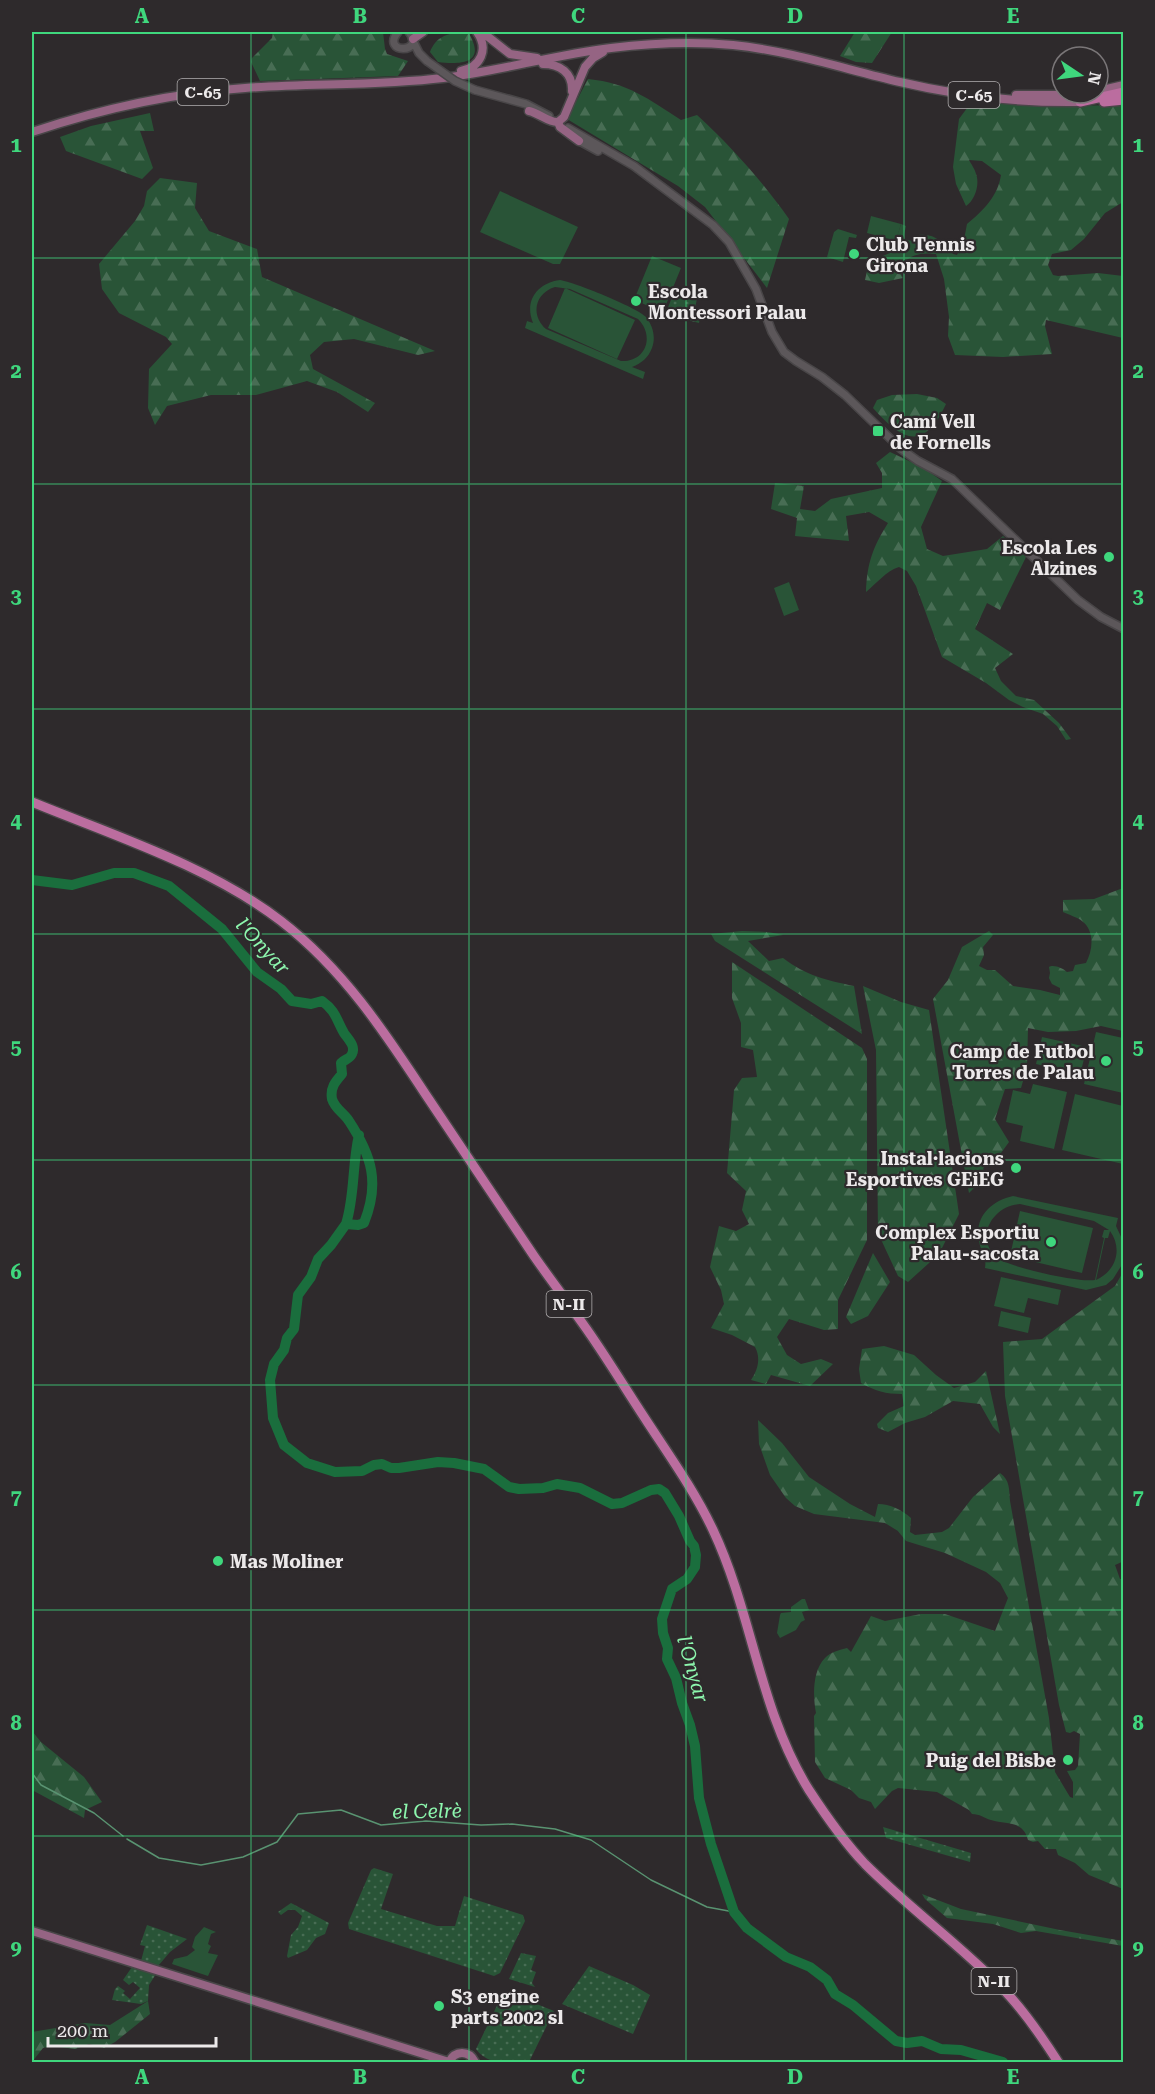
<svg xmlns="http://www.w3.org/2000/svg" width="1155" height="2094" font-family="'Roboto Serif',serif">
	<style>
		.grass { fill: url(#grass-dots) }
		.forest { fill: url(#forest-firs) }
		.garden { fill: #295437; fill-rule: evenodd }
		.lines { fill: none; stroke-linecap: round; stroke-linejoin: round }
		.stream { stroke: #599371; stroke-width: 1.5 }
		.river { stroke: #1a6e3d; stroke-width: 10 }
		.minor-casing { stroke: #494648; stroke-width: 10 }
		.major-casing { stroke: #494648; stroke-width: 11 }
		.highway-casing { stroke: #494648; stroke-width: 12 }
		.minor { stroke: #5c575a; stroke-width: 7 }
		.major { stroke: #956483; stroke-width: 8 }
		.highway { stroke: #bb6d9f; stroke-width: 9 }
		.minor-bridge-casing { stroke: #494648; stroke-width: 10; stroke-linecap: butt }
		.minor-bridge { stroke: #5c575a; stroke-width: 7 }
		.grid { fill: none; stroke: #3fd77d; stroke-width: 1.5; stroke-opacity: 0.55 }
		.poi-dot { fill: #3fd77d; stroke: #2e2a2c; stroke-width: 2 }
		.labels { text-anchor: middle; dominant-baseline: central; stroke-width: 4.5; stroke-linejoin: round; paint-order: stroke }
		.shield { fill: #2e2a2c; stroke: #b3b0b1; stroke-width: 1.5 }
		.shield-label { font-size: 16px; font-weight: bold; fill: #ece9ea }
		.poi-label { font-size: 18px; font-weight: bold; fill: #ece9ea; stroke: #2e2a2c; text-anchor: start }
		.water-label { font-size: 20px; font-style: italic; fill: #8df7ae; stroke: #2e2a2c }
		.neatline { fill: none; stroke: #3fd77d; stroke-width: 2 }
		.grid-label { font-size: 20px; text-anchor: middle; font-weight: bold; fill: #3fd77d }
	</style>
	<defs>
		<pattern id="grass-dots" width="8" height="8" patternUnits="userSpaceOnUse" patternTransform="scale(1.5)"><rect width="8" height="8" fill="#295437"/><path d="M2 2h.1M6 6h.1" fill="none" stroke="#486d54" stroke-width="1.8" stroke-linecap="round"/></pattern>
		<pattern id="forest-firs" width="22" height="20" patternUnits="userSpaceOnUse" patternTransform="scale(1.5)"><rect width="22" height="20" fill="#295437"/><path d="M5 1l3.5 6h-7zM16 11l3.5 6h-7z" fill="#486d54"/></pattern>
	</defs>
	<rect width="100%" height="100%" fill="#2e2a2c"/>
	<!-- grass -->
	<path class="grass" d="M676,287L697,298L695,309L701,310L699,323L668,315L669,311L667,310Z
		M883,1827L971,1853L970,1862L886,1838Z
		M374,1868L393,1874L381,1909L437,1926H455L464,1896L523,1915L525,1921L500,1973L494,1976L349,1929L348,1923L371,1870Z
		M291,1903L329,1923L325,1934L316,1938L307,1950L288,1958L287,1956L291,1935L298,1927L302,1916L295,1910H288L281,1915L278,1912Z
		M147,1925L187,1939L170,1952L158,1966L141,1961L145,1946L140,1945Z
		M521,1953L536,1956L531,1970L536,1972L532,1983L535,1987L509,1979Z
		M589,1966L633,1985L650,1995L633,2034L562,2004Z
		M132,1967L156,1974L149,1985L148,2001L141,2004L112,2000L115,1989L118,1986L125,1991L123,1993L130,1999L140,1988L133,1982L129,1985L123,1980Z
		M504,1991L554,2011L529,2062C510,2063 488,2066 476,2049Z"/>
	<!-- forest -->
	<path class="forest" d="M273,32H383L385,49L387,54L408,61L398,76L260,81L251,62L252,58L272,38Z
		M461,32H468C487,63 463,65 438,62L430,52C436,37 446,34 461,32Z
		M855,32H892L872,63L856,62L840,56Z
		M588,79C629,83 648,99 681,120L697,115C731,146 762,181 789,219L767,288L705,207L678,186L567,119Z
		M973,100L1062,106L1123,105V202L1105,213L1084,239L1071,250L1052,254L1048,265L1053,275L1058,276L1098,273L1123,276L1124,317L1122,321L1123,338L1046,320L1045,326L1052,354L1003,357L955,355L948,336L949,317L944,279L936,254C920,252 909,255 898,268L903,278L879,283L865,280L869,262L892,252L901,224L906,226L903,239L917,242L919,235C934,233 945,243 953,254L957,255L964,240L967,224C983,211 998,196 1001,175L982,161L969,160C971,164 975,169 976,174C980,184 975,200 966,206L956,184L953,167L959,119Z
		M150,113L154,131H140L153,168L142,179L66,151L60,137L91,126Z
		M160,178L197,183L195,208L209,231L257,249L262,277L435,351L418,355L354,339L324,342L310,355L313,369L375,403L368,412L337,392L307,381L256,395H211L167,406L155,425L148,408L149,369L172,344L166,337L119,313L102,289L99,264L135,221L144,206L147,191Z
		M917,394L937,398L946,404C924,451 903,442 873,408L877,400L892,395Z
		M890,452L924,468L942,481L921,527L927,549L943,556L987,549L1003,536L1026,557L1000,610L987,603L975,629L1013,654L995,668L1001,681L1016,696L1034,700L1059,723L1071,739L1066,740L1057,726L1043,714L1023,707L1009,700L986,683L942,657L916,586L907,571L899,567C886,571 877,583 866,592C867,563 873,547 888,523L869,512L846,516L849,541L795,536L797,518L771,509L775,483L804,486L800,509L815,511L831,499L882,488V473L876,463Z
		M1123,888V1031L1101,1026L1076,1031L1048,1032L1028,1028L1027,1067L1021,1088L1005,1089L995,1119L1009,1142L1001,1153L992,1155L983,1169L988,1174L969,1193L933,999L948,980L962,947L989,931L993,935L983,947L984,955L979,966L987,970H995L1013,986L1040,990L1060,995V988L1052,984L1049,978L1050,973L1049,967C1053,964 1063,968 1067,972L1073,971L1075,965L1086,963C1093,950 1095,931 1082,921C1077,917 1069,915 1063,912V900L1094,899Z
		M742,931L768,932L783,935L748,941L769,961L783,958C807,976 826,980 854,986L862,1034L715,941L711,934Z
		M732,962L862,1048L867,1059V1240L838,1300V1329L824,1330L789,1319L777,1337L787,1355L801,1364L821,1359L833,1364L810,1386L771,1375L766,1384L751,1380C758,1370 761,1358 755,1347L732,1335L711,1328L724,1304L721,1290L710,1267L719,1226L736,1231L749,1224L742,1210L746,1191L727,1173L734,1090L742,1078L757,1077L753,1050L741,1047V1023L732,998Z
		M863,986L901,1002L929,1010L959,1214L939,1254L908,1282L898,1276L878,1233L876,1050Z
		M873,1253L890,1282L868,1316L851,1324L846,1317Z
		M1123,1272L1124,1561L1115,1565L1120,1579H1124L1123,1889L1089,1875L1075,1863L1058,1855L1056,1849H1045L1038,1841L1033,1842L1028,1840C1023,1820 1007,1825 991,1820C984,1818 980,1814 972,1814L969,1810L937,1792L898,1788L892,1791L875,1809L871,1802L859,1798L851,1790L825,1778L815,1762L814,1716L816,1713C813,1697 812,1671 825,1658C830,1652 840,1650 847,1648L851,1652L871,1616L885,1621L921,1614H945L995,1631L1008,1598L1000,1583L986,1572L945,1553L906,1541L898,1531L885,1523L814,1514L795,1506L786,1498L770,1475L759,1444L758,1420L782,1443L809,1477L850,1504L875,1517L878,1504C890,1504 902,1510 911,1518L910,1532L915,1535L942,1532L949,1528L973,1497L1000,1473C1010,1480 1009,1489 1010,1501L1049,1718L1055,1772L1070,1797L1073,1798V1782L1067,1771L1075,1770L1078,1766L1080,1734L1074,1731L1070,1733L1066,1732L1059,1705L1005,1396L1003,1342L1042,1339L1115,1286Z
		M884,1346L914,1355L936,1375L954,1388L975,1382L986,1371L1000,1434L993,1427L980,1404L953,1401L925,1417L905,1423L888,1432L878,1428L877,1424L888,1413L904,1406L902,1394C886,1394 875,1391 861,1383L859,1369L862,1349Z
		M32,1731L41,1742L84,1777L102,1802L85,1810L84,1818L32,1790Z
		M922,1894L961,1909L1060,1930L1123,1941V1946L1036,1931L1021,1933L993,1924L947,1918L925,1899Z
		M148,2001L150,2014L115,2042L104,2048L89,2044L75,2049L52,2046L43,2048L32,2062V2032L85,2023L110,2025Z"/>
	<!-- garden -->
	<path class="garden" d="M500,191L578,227L560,264H553L480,232Z
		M871,216L901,224L896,241L867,233Z
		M838,229L857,235L856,238L849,237L843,262L827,257L834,232Z
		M652,256L681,268L663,312L634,300Z
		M560,280C574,282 636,307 646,317C653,326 656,337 652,348C648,358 642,363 632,367L645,372L643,379L525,328L527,321L533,323C524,301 537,283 560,280ZM555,287L570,289L638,319C655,336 646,362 621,361L546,329C530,315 535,293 555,287Z
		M565,288L635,320L617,359L548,328Z
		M789,582L799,610L784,616L774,588Z
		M1096,1032L1123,1038V1093L1084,1084Z
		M1042,1037L1087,1047L1080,1075L1036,1064Z
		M1033,1084L1067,1092L1054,1149L1020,1141L1023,1126L1006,1122L1013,1090L1030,1094Z
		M1075,1094L1123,1106V1164L1062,1150Z
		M1013,1196L1118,1218L1116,1226L1123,1241V1263L1113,1279L1106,1285L1086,1290L985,1268C987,1254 981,1254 979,1241C974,1217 991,1201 1013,1196ZM1020,1204L1094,1221L1109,1230H1104L1102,1237L1104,1238L1095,1280C1079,1283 1007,1267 996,1257C974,1236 994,1205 1020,1204ZM1110,1231C1123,1249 1116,1271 1096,1280L1105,1238H1108Z
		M1020,1211L1093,1228L1082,1273L1010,1256Z
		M1001,1277L1061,1290L1058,1305L1028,1298L1024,1313L994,1306Z
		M1001,1311L1031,1318L1028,1333L998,1326Z
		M802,1599H805L809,1610L802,1612L805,1620L801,1622L796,1630L780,1638L777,1633L780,1615L781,1613L791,1612V1607Z
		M204,1927L216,1932L211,1934L208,1944L211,1946L208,1953L218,1955L208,1976L172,1964L174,1959L187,1956L195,1950L192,1947L195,1937Z"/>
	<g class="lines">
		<!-- stream -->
		<path class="stream" d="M32,1773L41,1785L94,1813L123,1836
			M127,1839L159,1858L201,1865L243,1857L277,1842L298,1814L341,1810L381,1825L426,1821L481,1825L512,1824L555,1829L591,1840L651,1880L707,1907L734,1912"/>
		<!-- river -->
		<path class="river" d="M32,880L72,885L114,873H134L169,886L222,929L257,972L281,989L292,1001L311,1004L322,1001C336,1011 336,1019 344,1033C348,1039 356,1046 352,1054C350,1059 345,1059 341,1063L342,1074C335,1082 330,1088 332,1099C335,1109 344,1113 349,1121C372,1156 380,1183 364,1223L358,1225L346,1224L331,1245L318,1259L311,1277L298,1295L294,1329L287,1338L284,1350L274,1364L270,1380L273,1418L284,1445L307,1463L335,1472L362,1471L374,1465L382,1464L391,1468H399L438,1462L454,1463L484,1469L509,1487L519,1489L543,1488L557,1484L580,1488L612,1504L622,1503L651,1490L659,1489L665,1493L679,1516L690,1541L694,1546L696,1555L695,1567L687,1579L672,1589L662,1619L663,1633L668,1648L667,1659L676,1678L682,1703L690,1725L695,1746L699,1798L711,1844L734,1912L747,1928L786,1957L810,1967L827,1980L835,1994L853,2005L896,2041L907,2043L922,2041L941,2049L961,2050L1003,2062
			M346,1224C355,1195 352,1165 359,1135"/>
		<!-- minor casing -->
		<g class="minor-casing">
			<path id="minor" d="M398,32C380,54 426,54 409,32
				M413,41L419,53L427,61
				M475,90L526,104L549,116
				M568,128L634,166L713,225L729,242L756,289L772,332L784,352L796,361L822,377L845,395L901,449L918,461L952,479L1078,600L1101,617L1124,629
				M576,139L598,151"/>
		</g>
		<!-- major casing -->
		<g class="major-casing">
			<path id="major" d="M482,32L510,54L537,58
				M413,39L423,32
				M543,64C560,64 573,73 572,91
				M461,71C481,67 489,49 477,32
				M1098,91L1124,85
				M1016,95H1080L1091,93
				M529,111C539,113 549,123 558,122L560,127L579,141
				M558,122L564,117L585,67L593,58L603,52
				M32,132C101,109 172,93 245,88C311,83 377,86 443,78C499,71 554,55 611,48C652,43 692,41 733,45C791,51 844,69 900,82C959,96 1020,103 1080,102
				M32,1931L449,2062
				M449,2062C455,2050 469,2050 475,2062"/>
		</g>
		<!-- highway casing -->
		<g class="highway-casing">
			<path id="highway" d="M1080,102L1124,92
				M1104,102L1124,100
				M32,802C115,836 209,866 281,921C343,969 384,1031 426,1095C462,1148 498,1202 534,1256C550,1279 567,1301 583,1324C606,1356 626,1390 648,1423C671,1458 695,1492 713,1530C753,1615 759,1710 809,1790C826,1816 844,1842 865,1864C909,1908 959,1944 1002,1988C1024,2010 1042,2037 1058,2062"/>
		</g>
		<!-- minor -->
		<use href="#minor" class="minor"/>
		<!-- major -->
		<use href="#major" class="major"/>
		<!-- highway -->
		<use href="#highway" class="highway"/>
		<!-- minor-bridge casing -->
		<g class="minor-bridge-casing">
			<path id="minor-bridge" d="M427,61L455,81L475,90"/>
		</g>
		<!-- minor-bridge -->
		<use href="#minor-bridge" class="minor-bridge"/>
	</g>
	<!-- grid -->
	<path class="grid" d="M251,32V2062M469,32V2062M686,32V2062M904,32V2062M32,258H1124M32,484H1124M32,709H1124M32,934H1124M32,1160H1124M32,1385H1124M32,1610H1124M32,1836H1124"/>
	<!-- markers -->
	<g class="poi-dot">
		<circle cx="854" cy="254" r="6"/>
		<circle cx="636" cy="301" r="6"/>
		<rect x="872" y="425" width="12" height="12" rx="3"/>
		<circle cx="1109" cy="557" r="6"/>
		<circle cx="1106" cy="1061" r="6"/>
		<circle cx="1016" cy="1168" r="6"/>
		<circle cx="1051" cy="1242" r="6"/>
		<circle cx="218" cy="1561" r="6"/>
		<circle cx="1068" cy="1760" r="6"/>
		<circle cx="439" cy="2006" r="6"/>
	</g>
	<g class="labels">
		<!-- shield labels -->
		<g class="shield">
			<rect x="177.5" y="79" width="51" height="26" rx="4.5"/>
			<rect x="948.5" y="82" width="51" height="26" rx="4.5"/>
			<rect x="546.5" y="1291" width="45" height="26" rx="4.5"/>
			<rect x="971.5" y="1968" width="45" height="26" rx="4.5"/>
		</g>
		<g class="shield-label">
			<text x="203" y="92">C-65</text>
			<text x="974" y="95">C-65</text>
			<text x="569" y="1304">N-II</text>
			<text x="994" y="1981">N-II</text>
		</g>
		<!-- poi labels -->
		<g class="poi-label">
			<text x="866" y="244">Club Tennis<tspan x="866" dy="21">Girona</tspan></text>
			<text x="648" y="291">Escola<tspan x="648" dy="21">Montessori Palau</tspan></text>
			<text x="890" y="421">Camí Vell<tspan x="890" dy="21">de Fornells</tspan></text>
			<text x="1097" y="547" text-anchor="end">Escola Les<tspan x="1097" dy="21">Alzines</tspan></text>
			<text x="1094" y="1051" text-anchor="end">Camp de Futbol<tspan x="1094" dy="21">Torres de Palau</tspan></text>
			<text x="1004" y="1158" text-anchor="end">Instal·lacions<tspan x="1004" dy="21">Esportives GEiEG</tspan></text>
			<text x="1039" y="1232" text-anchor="end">Complex Esportiu<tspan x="1039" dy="21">Palau-sacosta</tspan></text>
			<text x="230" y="1561">Mas Moliner</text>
			<text x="1056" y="1760" text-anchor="end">Puig del Bisbe</text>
			<text x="451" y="1996">S3 engine<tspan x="451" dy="21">parts 2002 sl</tspan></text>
		</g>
		<!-- water labels -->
		<g class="water-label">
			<text transform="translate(263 946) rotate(47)">l'Onyar</text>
			<text transform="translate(693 1669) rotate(74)">l'Onyar</text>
			<text transform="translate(427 1811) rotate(-1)">el Celrè</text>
		</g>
	</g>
	<!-- border -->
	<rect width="1155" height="2094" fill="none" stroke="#2e2a2c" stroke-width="66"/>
	<!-- north arrow -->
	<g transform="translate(1080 75) rotate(103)"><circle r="28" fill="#2e2a2c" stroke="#7a7678" stroke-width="1.5"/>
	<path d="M0-4.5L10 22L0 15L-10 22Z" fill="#3fd77d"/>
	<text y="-9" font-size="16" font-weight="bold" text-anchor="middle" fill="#ece9ea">N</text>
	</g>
	<!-- scale -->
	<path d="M48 2037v9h168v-9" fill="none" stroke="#ece9ea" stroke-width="3"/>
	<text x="57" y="2037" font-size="18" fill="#ece9ea" stroke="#2e2a2c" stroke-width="4.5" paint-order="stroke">200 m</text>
	<rect x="33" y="33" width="1089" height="2028" class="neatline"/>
	<g class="grid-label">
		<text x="142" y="23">A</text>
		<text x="360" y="23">B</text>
		<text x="578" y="23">C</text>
		<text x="795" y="23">D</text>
		<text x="1013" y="23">E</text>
		<text x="16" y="152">1</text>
		<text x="1138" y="152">1</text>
		<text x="16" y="378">2</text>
		<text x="1138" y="378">2</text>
		<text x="16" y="603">3</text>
		<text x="1138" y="603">3</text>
		<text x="16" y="828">4</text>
		<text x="1138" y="828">4</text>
		<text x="16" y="1054">5</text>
		<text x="1138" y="1054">5</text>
		<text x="16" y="1279">6</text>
		<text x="1138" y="1279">6</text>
		<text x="16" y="1504">7</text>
		<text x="1138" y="1504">7</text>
		<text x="16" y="1730">8</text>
		<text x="1138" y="1730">8</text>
		<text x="16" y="1955">9</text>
		<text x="1138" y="1955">9</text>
		<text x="142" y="2084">A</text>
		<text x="360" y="2084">B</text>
		<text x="578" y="2084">C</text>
		<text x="795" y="2084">D</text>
		<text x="1013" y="2084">E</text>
	</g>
</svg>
